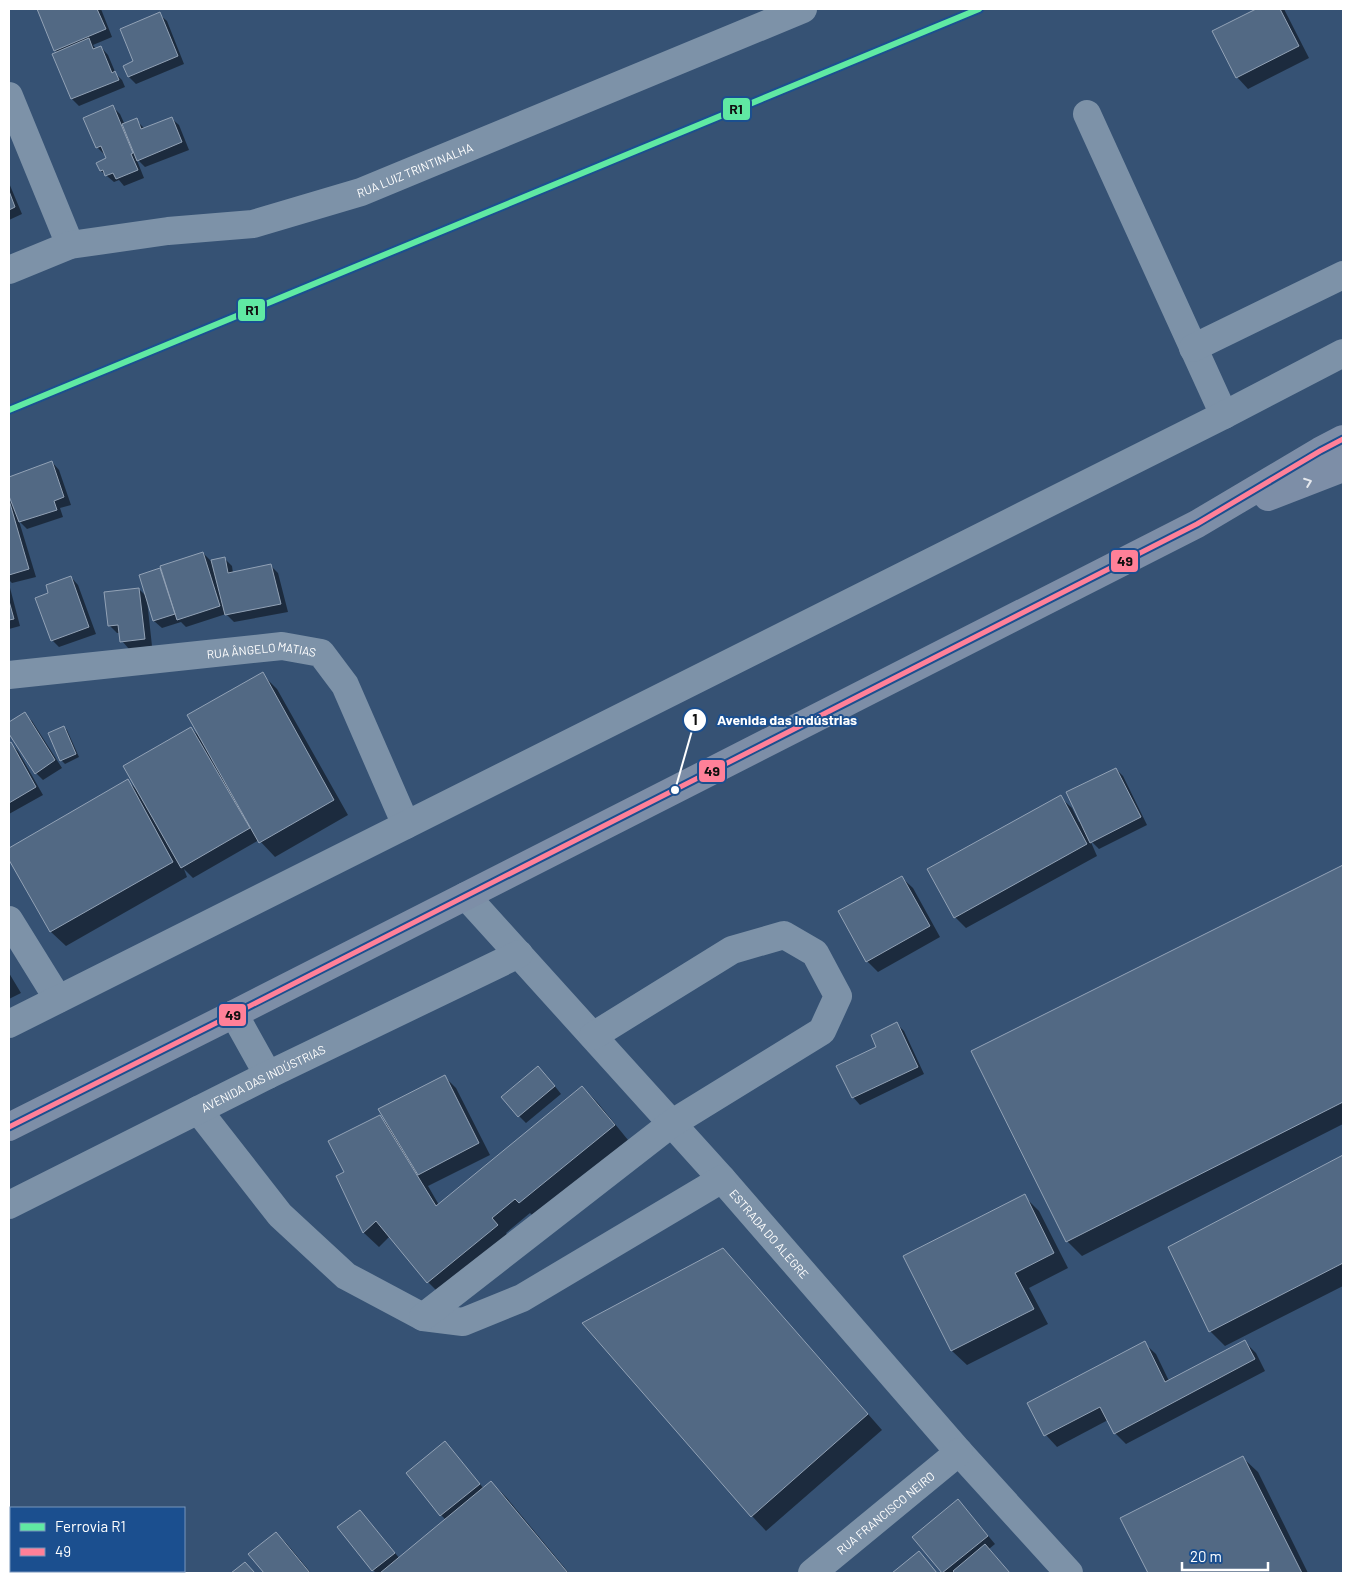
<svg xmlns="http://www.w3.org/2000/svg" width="1352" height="1582" font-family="Barlow,sans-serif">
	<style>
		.shadow { fill: #0007 }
		.building { fill: #526984; stroke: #92a2b6 }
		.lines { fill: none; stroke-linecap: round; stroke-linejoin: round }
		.minor { stroke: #7d92a8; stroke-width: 28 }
		.major { stroke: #7d8ea7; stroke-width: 28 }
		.bus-1-casing { stroke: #1b4f8f; stroke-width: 9 }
		.bus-1 { stroke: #ff8098; stroke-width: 5 }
		.rail-1-casing { stroke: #1b4f8f; stroke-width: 10 }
		.rail-1 { stroke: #60e9a3; stroke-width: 6 }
		.oneway { stroke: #e5e8ed }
		.labels { text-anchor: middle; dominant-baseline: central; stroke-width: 4; stroke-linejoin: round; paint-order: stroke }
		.street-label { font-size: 12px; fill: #fff; stroke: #1b4f8f }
		.leader { fill: none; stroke: #fff; stroke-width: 2 }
		.callout-dot { fill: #fff; stroke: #1b4f8f; stroke-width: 2 }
		.mark-label { font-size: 15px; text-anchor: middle; font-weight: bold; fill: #111 }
		.callout-label { font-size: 14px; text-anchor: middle; font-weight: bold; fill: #fff; stroke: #1b4f8f; stroke-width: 4; stroke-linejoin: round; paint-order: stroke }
		.line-badge { stroke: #1b4f8f; stroke-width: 2 }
		.pale-badge-label { font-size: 14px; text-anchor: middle; font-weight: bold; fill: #111 }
	</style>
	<rect width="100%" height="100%" fill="#365274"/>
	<!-- shadow -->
	<path class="shadow" d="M38,9H101L112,37L93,45L96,49L101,47L108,55L116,74L122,80L125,87L79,106L72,99L53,54L58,53L55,50Z
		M1258,9H1284L1309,58L1248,89L1237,77L1214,32Z
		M159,14L167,21L184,64L136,84L129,77L134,62Z
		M113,107L120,114L125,125L136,120L145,129L171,118L179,125L189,150L145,167L136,158L144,178L124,186L119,180L114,182L101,171L108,159L106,154H104L97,147Z
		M9,183L22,214L9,220Z
		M52,462L59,470L71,505L60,508L63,517L27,529L19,521L36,577L12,583L9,580V500L13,504L9,492V478Z
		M203,553L211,561L224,558L232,566L233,573L271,566L278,573L288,612L234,622L226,614L186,627L181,622L162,628L154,621L148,600H147L152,646L129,649L122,641L120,633H117L109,625L139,589L147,597L141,576Z
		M71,577L78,585L96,634L59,647L52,640L50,594Z
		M9,584L20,626L9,629Z
		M262,674L277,689L348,815L275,857L259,840L193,878L184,869L187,877L66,946L51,932L9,858V849L128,781L137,790L191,728L200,737Z
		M24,714L32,721L62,768L43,780L36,773L9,731V724Z
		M64,727L67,730L79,757L65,764L61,760Z
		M10,743L18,751L43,795L9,814V744Z
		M1116,769L1123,776L1147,825L1099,849L1090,840L1097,856L966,928L955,917L1060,797L1072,808L1079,822Z
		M1343,866V1124L1082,1256L1067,1241L973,1052Z
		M901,877L913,888L940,937L878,972L867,961Z
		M9,973L21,993L9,999Z
		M897,1024L904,1031L924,1074L860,1105L853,1097L878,1047Z
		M546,1075L561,1094L526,1123L519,1116Z
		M445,1077L456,1088L490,1155L428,1186L439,1205L582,1087L597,1102L628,1140L534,1217L530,1213L506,1233L512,1241L443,1297L428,1282L390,1236L379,1247L364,1233L337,1176L346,1173L380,1117L388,1125Z
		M1343,1156V1286L1225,1346L1210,1331L1170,1248Z
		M1024,1196L1039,1211L1068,1268L1029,1288L1048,1324L967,1365L952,1351L905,1257Z
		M737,1265L882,1430L766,1531L752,1516Z
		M1245,1342L1256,1353L1265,1371L1126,1444L1115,1433L1108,1420L1057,1447L1046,1435L1029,1403L1144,1343L1156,1354L1169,1381Z
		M452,1450L484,1489L491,1482L506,1497L569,1573H376L373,1570L367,1519L400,1559L446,1520L441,1515Z
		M1243,1458L1258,1472L1308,1573H1150L1122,1518Z
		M965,1508L995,1544L989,1549L1010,1573H944L914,1537Z
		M276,1533L287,1544L311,1573H265L250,1555Z
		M40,1571H97L98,1573H35Z"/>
	<!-- building -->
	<path class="building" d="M37,9H97L106,29L54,51Z
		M1256,9H1280L1299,46L1236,78L1212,31Z
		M160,12L178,56L128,77L123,66L133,61L120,29Z
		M89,38L93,49L101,46L112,73L115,71L119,80L71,99L52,54Z
		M113,105L133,153L131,154L138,170L116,179L113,173L105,176L103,170L100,171L96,163L106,158L101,146L96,148L83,118Z
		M172,117L182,142L137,161L122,124L137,118L141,129Z
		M9,191L15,207L9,210Z
		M52,461L64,497L54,501L57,510L19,522L9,496V477Z
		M9,500L29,569L9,575Z
		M203,552L220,606L177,620L160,566Z
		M225,557L228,573L271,564L281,604L225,615L211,560Z
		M160,568L175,614L153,621L139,575Z
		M71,576L89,627L51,641L35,598L48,593L46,585Z
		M139,588L145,639L120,642L118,625L108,626L104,592Z
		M9,601L14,619L9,620Z
		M263,672L334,800L259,843L187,715Z
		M25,712L55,760L35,774L9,734V722Z
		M64,726L76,754L60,761L48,733Z
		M191,727L250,828L181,868L123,766Z
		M11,742L36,787L9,803V743Z
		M1116,768L1141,817L1090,843L1066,792Z
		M128,779L173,862L50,932L9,860V848Z
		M1061,795L1087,844L954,918L927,869Z
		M1343,865V1102L1066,1242L971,1051Z
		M902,876L930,926L866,962L838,911Z
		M897,1022L918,1067L852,1098L836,1066L876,1047L871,1035Z
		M538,1066L555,1086L518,1117L501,1097Z
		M445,1075L479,1143L418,1175L378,1109Z
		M582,1086L615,1125L519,1203L515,1199L492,1218L498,1225L427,1283L376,1221L363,1233L336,1176L344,1172L328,1141L380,1115L436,1206Z
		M1343,1155V1263L1209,1332L1168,1247Z
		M1025,1194L1054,1253L1015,1273L1034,1309L951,1351L903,1256Z
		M723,1248L868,1414L751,1517L582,1323Z
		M1245,1340L1255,1359L1114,1434L1100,1407L1044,1436L1027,1403L1145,1341L1165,1382Z
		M445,1441L480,1484L440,1516L406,1473Z
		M1243,1456L1302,1573H1148L1120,1518Z
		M491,1481L568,1573H380Z
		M958,1499L988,1536L942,1573L912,1537Z
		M360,1510L395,1553L372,1571L337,1527Z
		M276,1532L310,1573H264L248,1554Z
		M985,1544L1010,1573H955L953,1571Z
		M919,1551L937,1573H892Z
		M245,1562L255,1573H231Z
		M37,1571H91L92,1573H33Z"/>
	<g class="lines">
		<!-- minor -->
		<g class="minor">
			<path d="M9,96L70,245"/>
			<path d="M1087,114L1224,415"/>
			<path id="s1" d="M9,270L70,245L168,231L253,224L361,192L803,9"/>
			<path d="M1193,348L1343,275"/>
			<path id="s2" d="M9,675L282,646L321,653L345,685L406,825"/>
			<path id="s3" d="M466,896L722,1179L959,1452L1069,1573"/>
			<path d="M9,920L58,999"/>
			<path d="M234,1014L268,1075"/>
			<path d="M9,1024L1224,415L1343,353"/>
			<path d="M198,1110L280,1215L346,1276L423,1317L463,1322L522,1298L722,1179"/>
			<path id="s4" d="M9,1205L268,1075L519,954"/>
			<path d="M423,1317L671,1124L822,1031L838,996L815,953L784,935L732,950L593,1036"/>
			<path id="s5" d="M812,1573L959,1452"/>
		</g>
		<!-- major -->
		<path class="major" d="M1268,497L1343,468
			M9,1127L234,1014L1197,524L1320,451L1343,439"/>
		<!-- bus-1 casing -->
		<g class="bus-1-casing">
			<path id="bus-1" d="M9,1127L234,1014L1197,524L1320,451L1343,439"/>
		</g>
		<!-- bus-1 -->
		<use href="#bus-1" class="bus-1"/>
		<!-- rail-1 casing -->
		<g class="rail-1-casing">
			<path id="rail-1" d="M9,410L979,9"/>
		</g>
		<!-- rail-1 -->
		<use href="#rail-1" class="rail-1"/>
	</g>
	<!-- one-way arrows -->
	<defs><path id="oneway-chevron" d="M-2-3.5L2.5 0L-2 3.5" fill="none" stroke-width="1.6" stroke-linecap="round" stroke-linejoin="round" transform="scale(1.25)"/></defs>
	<use class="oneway" href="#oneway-chevron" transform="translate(1308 482) rotate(-21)"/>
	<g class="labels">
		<!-- street labels -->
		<g class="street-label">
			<text stroke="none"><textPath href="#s1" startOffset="421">RUA LUIZ TRINTINALHA</textPath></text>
			<text stroke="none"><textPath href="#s2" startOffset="254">RUA ÂNGELO MATIAS</textPath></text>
			<text stroke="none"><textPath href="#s4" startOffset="284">AVENIDA DAS INDÚSTRIAS</textPath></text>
			<text stroke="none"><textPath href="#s3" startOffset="454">ESTRADA DO ALEGRE</textPath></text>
			<text stroke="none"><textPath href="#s5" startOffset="95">RUA FRANCISCO NEIRO</textPath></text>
		</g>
	</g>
	<!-- callouts -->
	<path class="leader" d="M675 790L695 720"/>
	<g class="callout-dot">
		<circle cx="675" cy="790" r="5"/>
		<circle cx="695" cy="720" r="12"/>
	</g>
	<g class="mark-label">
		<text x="695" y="725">1</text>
	</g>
	<g class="callout-label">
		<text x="787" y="725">Avenida das Indústrias</text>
	</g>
	<g class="line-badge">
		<rect x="722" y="97" width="29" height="24" rx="5" fill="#60e9a3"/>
		<rect x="237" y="298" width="29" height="24" rx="5" fill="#60e9a3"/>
		<rect x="1110" y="549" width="29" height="24" rx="5" fill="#ff8098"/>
		<rect x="698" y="759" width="28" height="24" rx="5" fill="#ff8098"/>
		<rect x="218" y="1003" width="29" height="24" rx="5" fill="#ff8098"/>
	</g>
	<g class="pale-badge-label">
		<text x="736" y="114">R1</text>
		<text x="252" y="315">R1</text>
		<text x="1125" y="566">49</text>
		<text x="712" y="776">49</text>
		<text x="233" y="1020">49</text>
	</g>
	<!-- border -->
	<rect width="1352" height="1582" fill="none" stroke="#ffffff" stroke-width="20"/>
	<!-- legend -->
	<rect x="10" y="1507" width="175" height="65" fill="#1b4f8f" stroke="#7695bc"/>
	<rect x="20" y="1523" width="25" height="8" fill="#60e9a3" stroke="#7695bc"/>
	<text x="55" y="1532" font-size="15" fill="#ffffff">Ferrovia R1</text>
	<rect x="20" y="1548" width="25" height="8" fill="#ff8098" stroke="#7695bc"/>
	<text x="55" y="1557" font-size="15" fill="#ffffff">49</text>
	<!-- scale -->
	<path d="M1182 1562v8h86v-8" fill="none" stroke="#ffffff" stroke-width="2.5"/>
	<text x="1190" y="1562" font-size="15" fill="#ffffff" stroke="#1b4f8f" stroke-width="4" paint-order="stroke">20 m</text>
</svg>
